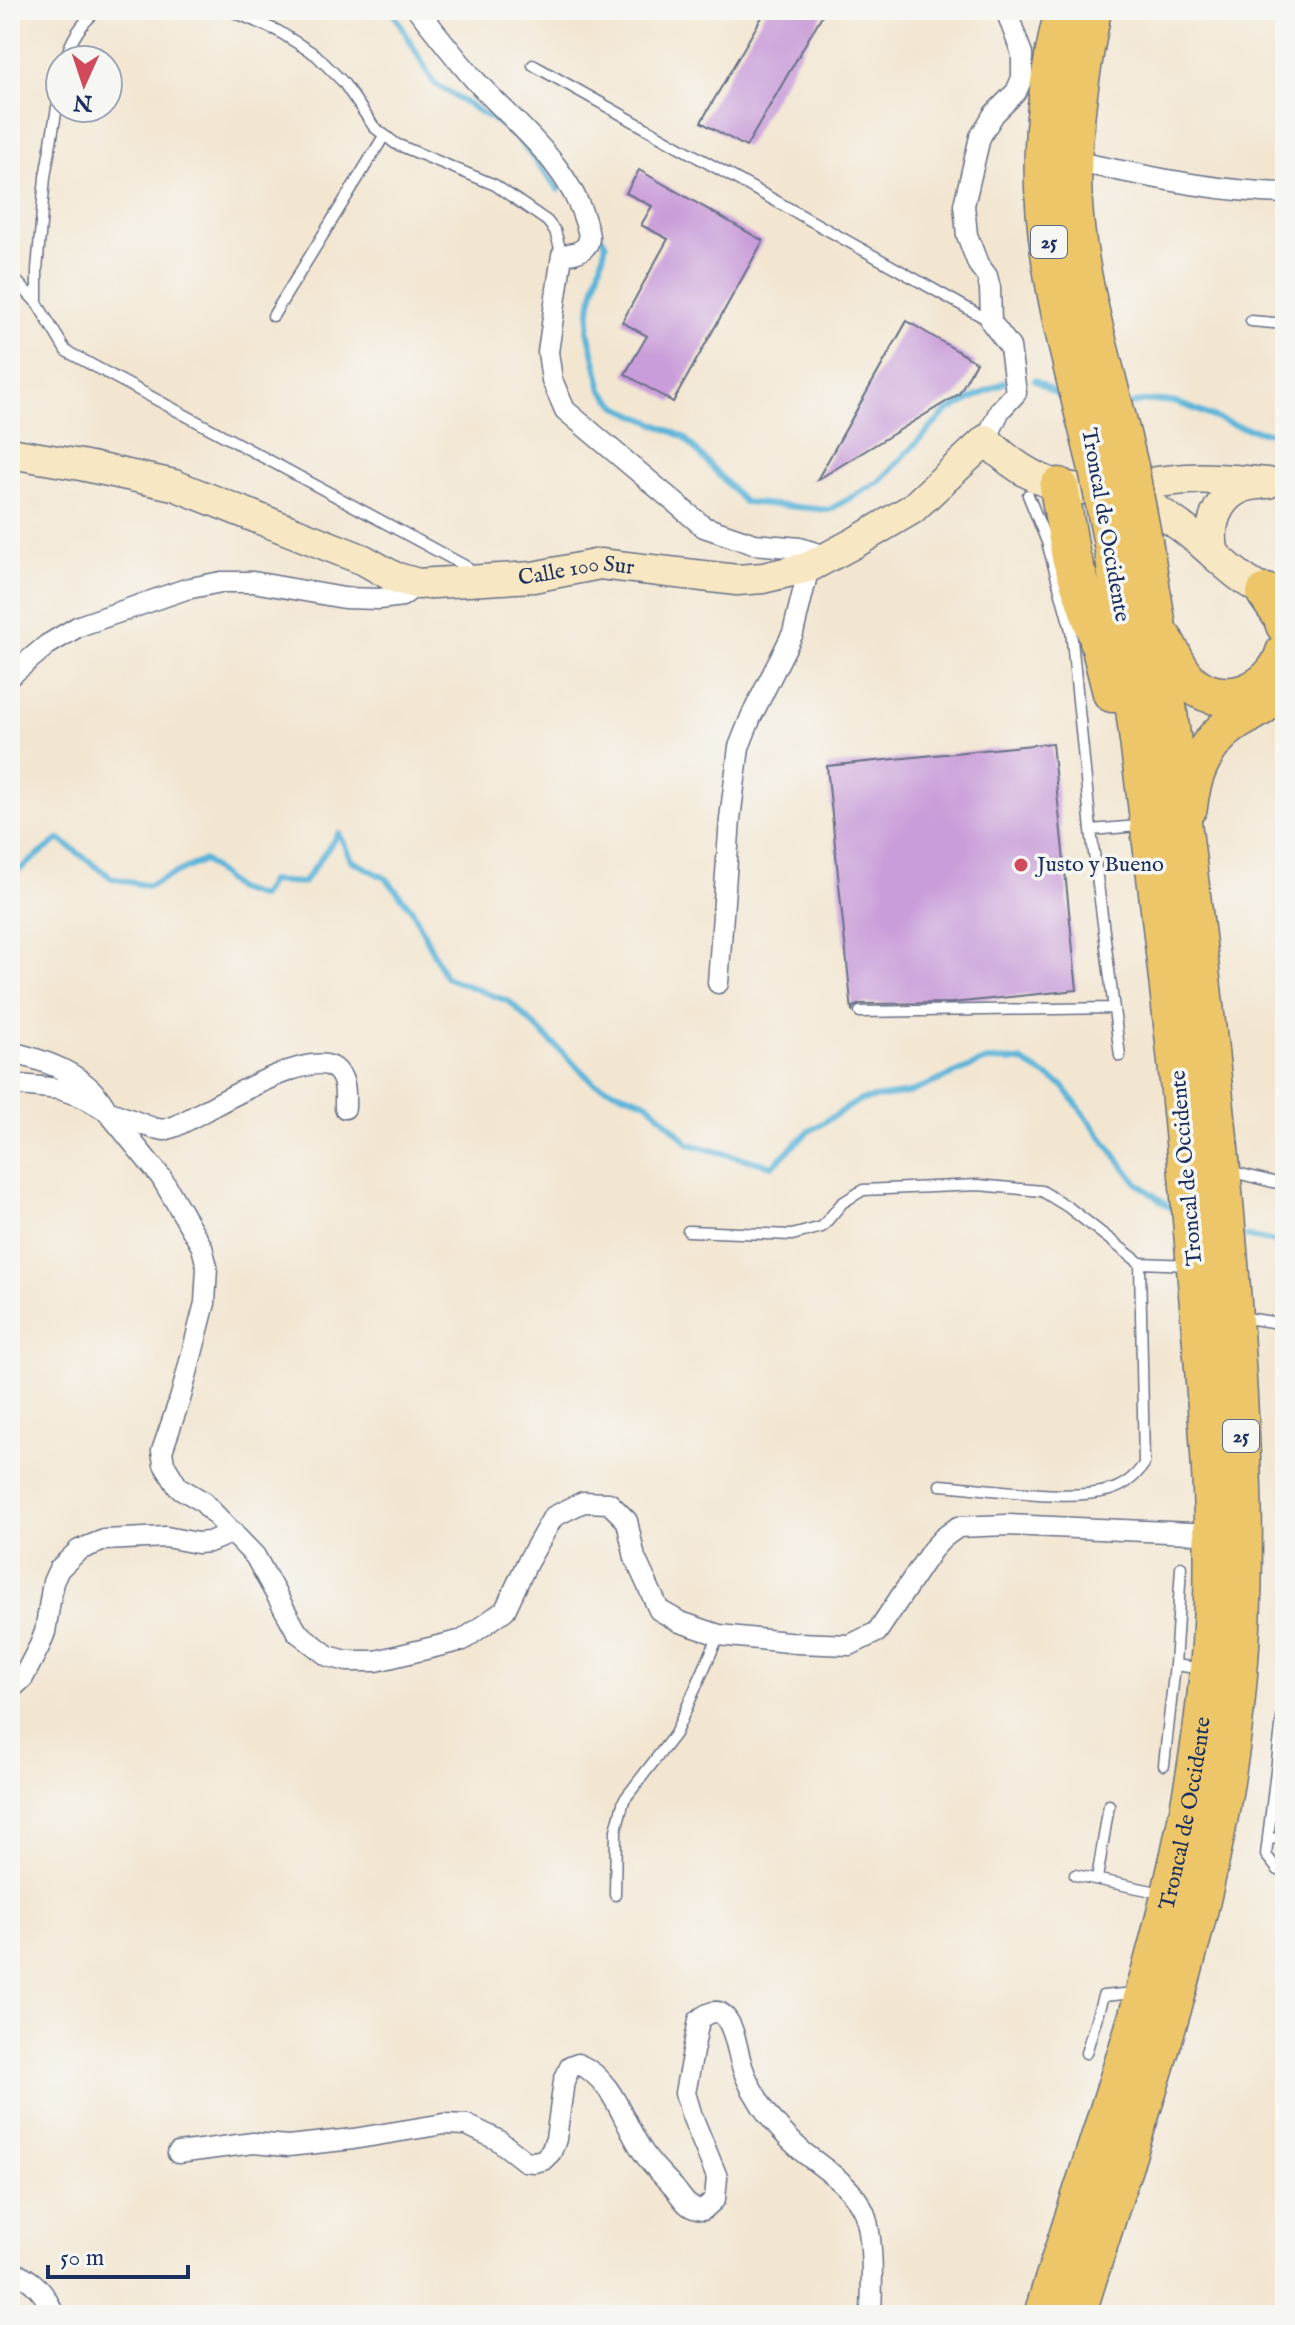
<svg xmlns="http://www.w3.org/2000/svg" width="1295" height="2325" font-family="'IM FELL English',serif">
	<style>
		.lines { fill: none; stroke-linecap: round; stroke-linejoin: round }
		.stream { stroke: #5ab4d8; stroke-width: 6 }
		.building { fill: #c99dd9 }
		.lane-casing { stroke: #676f86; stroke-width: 13 }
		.street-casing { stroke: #676f86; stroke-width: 23 }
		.secondary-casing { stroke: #676f86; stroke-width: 33 }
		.highway-casing { stroke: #676f86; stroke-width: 41 }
		.lane { stroke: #fff; stroke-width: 10 }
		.street { stroke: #fff; stroke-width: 20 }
		.secondary { stroke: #f7e8c3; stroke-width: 30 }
		.highway { stroke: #ecc669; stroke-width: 38 }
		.highway-bridge-casing { stroke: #676f86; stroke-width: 41; stroke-linecap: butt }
		.highway-bridge { stroke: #ecc669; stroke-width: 38 }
		.poi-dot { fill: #d1495b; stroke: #f6f6f2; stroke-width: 3 }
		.labels { text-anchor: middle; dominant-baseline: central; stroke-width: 7; stroke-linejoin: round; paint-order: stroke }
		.shield { fill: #f6f6f2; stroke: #5d6b8a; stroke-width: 2 }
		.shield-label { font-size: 20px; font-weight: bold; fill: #1b2f5e }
		.street-label { font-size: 22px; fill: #1b2f5e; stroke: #f6f6f2 }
		.poi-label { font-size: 22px; fill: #1b2f5e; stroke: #f6f6f2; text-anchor: start }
	</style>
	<rect width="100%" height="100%" fill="#f6f6f2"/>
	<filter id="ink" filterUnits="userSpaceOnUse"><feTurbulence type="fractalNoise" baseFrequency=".0125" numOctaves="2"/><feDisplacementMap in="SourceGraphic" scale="16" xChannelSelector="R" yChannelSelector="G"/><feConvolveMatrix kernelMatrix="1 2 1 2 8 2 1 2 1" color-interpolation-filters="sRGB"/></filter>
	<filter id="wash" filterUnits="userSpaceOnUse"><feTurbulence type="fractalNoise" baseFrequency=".006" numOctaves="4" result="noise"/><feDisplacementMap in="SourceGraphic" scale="32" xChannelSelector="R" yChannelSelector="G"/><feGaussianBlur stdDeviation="1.8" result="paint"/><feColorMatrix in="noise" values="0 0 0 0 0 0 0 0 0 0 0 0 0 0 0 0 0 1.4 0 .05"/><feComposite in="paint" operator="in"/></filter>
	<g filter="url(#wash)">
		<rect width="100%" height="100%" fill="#f3e6d1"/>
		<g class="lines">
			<!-- stream -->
			<path class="stream" d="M392,10L434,83L512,132L559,190
				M595,226L606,244L591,302L588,330L602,390L618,407L684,437L744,502L829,510L880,481L947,411L1005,382
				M1035,380L1061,397
				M1131,404C1180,392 1197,415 1241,427C1255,431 1270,433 1285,435
				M10,877L59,839L112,878L148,886L204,860L236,889L261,897L270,881L303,883L339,833L351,860L387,879L413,911L445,977L510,1002L594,1083L647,1102L689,1144L772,1166L808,1132L860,1100L909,1093L987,1060L1021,1061L1062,1085L1136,1182L1176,1212
				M1245,1236L1285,1244"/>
		</g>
		<g id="blocks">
			<!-- building -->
			<path class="building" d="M766,10H825L746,147L701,122Z
				M639,170L763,241L673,402L625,374L647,336L622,322L668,239L641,225L652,206L626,193Z
				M907,321L976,362L959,394L817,480Z
				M1052,743L1077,990L952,1003L860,1004L853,1007L852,1012L827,766Z"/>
		</g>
	</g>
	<g filter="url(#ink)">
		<use href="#blocks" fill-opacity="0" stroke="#676f86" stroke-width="2"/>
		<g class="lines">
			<!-- lane casing -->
			<g class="lane-casing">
				<path id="lane" d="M229,10L278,31L316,55L343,82L374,127L396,144L495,185L547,221L555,231L562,255
					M65,60C71,39 81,23 98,10
					M533,65L990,321
					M60,90L45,177L37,270V303L66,351L467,567
					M10,274L37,303
					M273,316L384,136
					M1251,321L1285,324
					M1028,495L1047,542L1071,630L1091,830
					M860,1012L1114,1008
					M1120,1056L1091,830L1138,826
					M1229,1171L1285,1185
					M688,1231L792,1235L822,1227L842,1203L863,1190L978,1185L1042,1191L1068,1207L1140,1263L1190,1265
					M1240,1317L1285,1324
					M940,1485C986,1488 1068,1502 1110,1490C1124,1486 1136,1476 1144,1464L1140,1263
					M1175,1665L1181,1567
					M1285,1694L1266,1855L1278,1870H1285
					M1164,1765L1175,1665L1203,1669
					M1268,1838L1285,1839
					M1075,1875L1162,1893
					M1097,1879L1109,1805
					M615,1895L616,1830L624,1800L675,1734L719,1635
					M1086,2053L1103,1996L1124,1994L1136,1997"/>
			</g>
			<!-- street casing -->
			<g class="street-casing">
				<path id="street" d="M418,10C436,33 454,56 473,78C514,123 568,162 586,224C588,232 592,240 585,247C580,253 570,254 562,255L548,352L552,380L565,410L704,527L754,544L800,548L828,557
					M1072,161C1143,175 1213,192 1285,193
					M986,440L1000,410L1016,393L1010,347L991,322L990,288L987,276L978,264L967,235L964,205L980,137L994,114L1016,92L1022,78V54L1006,10
					M10,676L47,645L79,626L186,589L221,582H253L344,598L379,599L402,596L418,584
					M718,983L730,819L739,747L751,717L793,633L809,567
					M10,1052C48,1061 89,1075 107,1111L153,1128L164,1130L176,1126C205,1112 307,1048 334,1068C347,1078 345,1094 345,1108
					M10,1084L60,1089L85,1098L107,1111L161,1177L202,1247L207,1267L205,1303L181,1396L162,1451L164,1464L178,1487L202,1501L255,1556L297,1632L328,1656L347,1661H376L463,1640L505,1610L527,1563L553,1517L583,1502L609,1503L627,1521L635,1558L659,1610L680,1622L719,1635L798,1643L850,1645L877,1632L932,1550L943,1538L958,1527L1007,1525L1214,1534
					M10,1690L23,1678L40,1645L45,1632L53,1582L59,1569L79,1550L104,1540L166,1537L197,1543L209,1542L233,1532
					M178,2153L253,2143L288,2146L353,2139L444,2124L467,2125L498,2140L525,2161L534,2162L543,2160L551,2152L556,2139L564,2081L570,2067L578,2064C614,2079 623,2123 643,2152C652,2166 665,2177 675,2189C684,2200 687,2209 703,2210L715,2199L717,2177L692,2116L685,2093L699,2020C706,2014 717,2007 725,2017C736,2030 737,2053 743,2069C746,2078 751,2088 756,2096C768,2118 785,2136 803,2152C824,2169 853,2186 864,2212C874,2237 872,2287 871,2315
					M10,2270C33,2279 45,2292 54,2315"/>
			</g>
			<!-- secondary casing -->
			<g class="secondary-casing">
				<g id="secondary">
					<path id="s1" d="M10,453L81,465L174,485L364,560L394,577L418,584L533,577L600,564L737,580L763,578L809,567L856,542L912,509L986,440C1058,511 1099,486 1187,479C1214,477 1241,481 1268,483"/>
					<path d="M1121,492C1151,504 1175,521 1199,541C1229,567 1246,587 1285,599"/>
					<path d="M1214,554C1206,521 1221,486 1259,484"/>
				</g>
			</g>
			<!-- highway casing -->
			<g class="highway-casing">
				<g id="highway">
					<path d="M1064,10C1049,72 1040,140 1045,205C1051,294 1077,383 1098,469"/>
					<path d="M1092,10C1080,74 1069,138 1073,204C1078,288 1110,384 1129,467"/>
					<path d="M1059,487L1071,557L1098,637L1112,693"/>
					<path d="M1266,593L1282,616L1285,625"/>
					<path d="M1164,640C1171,652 1177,667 1186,678C1218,713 1273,694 1285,652"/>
					<path d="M1188,807C1192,770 1207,738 1240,719C1258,709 1272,700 1285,685"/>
					<path id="s2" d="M1043,2315C1109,2104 1190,1891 1209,1669C1221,1539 1207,1410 1197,1281C1178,1034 1146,789 1113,544"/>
					<path d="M1076,2315C1136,2121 1209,1927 1233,1725C1250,1584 1242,1444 1232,1303C1216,1077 1186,852 1157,627L1143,541"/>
				</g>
			</g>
			<!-- lane -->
			<use href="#lane" class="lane"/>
			<!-- street -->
			<use href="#street" class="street"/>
			<!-- secondary -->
			<use href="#secondary" class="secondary"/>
			<!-- highway -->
			<use href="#highway" class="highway"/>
			<!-- highway-bridge casing -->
			<g class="highway-bridge-casing">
				<path id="highway-bridge" d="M1129,467L1143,541
					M1098,469L1113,544"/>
			</g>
			<!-- highway-bridge -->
			<use href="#highway-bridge" class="highway-bridge"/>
		</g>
	</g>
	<!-- markers -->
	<circle class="poi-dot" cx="1021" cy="865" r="8"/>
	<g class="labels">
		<!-- shield labels -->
		<g class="shield">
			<rect x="1031" y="226" width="36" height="32" rx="6"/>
			<rect x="1223" y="1420" width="36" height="32" rx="6"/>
		</g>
		<g class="shield-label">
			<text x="1049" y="242">25</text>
			<text x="1241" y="1436">25</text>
		</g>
		<!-- street labels -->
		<g class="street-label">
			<text transform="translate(1105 525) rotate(80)">Troncal de Occidente</text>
			<text stroke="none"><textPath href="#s1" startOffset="590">Calle 100 Sur</textPath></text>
			<text transform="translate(1187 1168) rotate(-95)">Troncal de Occidente</text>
			<text stroke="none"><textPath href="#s2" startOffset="522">Troncal de Occidente</textPath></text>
		</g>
		<!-- poi labels -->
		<g class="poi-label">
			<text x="1037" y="865">Justo y Bueno</text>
		</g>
	</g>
	<!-- margin -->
	<rect width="1295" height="2325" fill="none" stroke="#f6f6f2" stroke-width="40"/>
	<!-- north arrow -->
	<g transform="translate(84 84) rotate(183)"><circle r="38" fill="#f6f6f2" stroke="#9ea6b7" stroke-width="2"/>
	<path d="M0-6L14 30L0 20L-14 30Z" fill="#d1495b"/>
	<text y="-12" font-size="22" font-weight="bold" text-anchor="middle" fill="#1b2f5e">N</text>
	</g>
	<!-- scale -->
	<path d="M48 2265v12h140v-12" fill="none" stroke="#1b2f5e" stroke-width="4"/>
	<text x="60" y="2265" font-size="24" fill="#1b2f5e" stroke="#f6f6f2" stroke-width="6" paint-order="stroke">50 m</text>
</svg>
